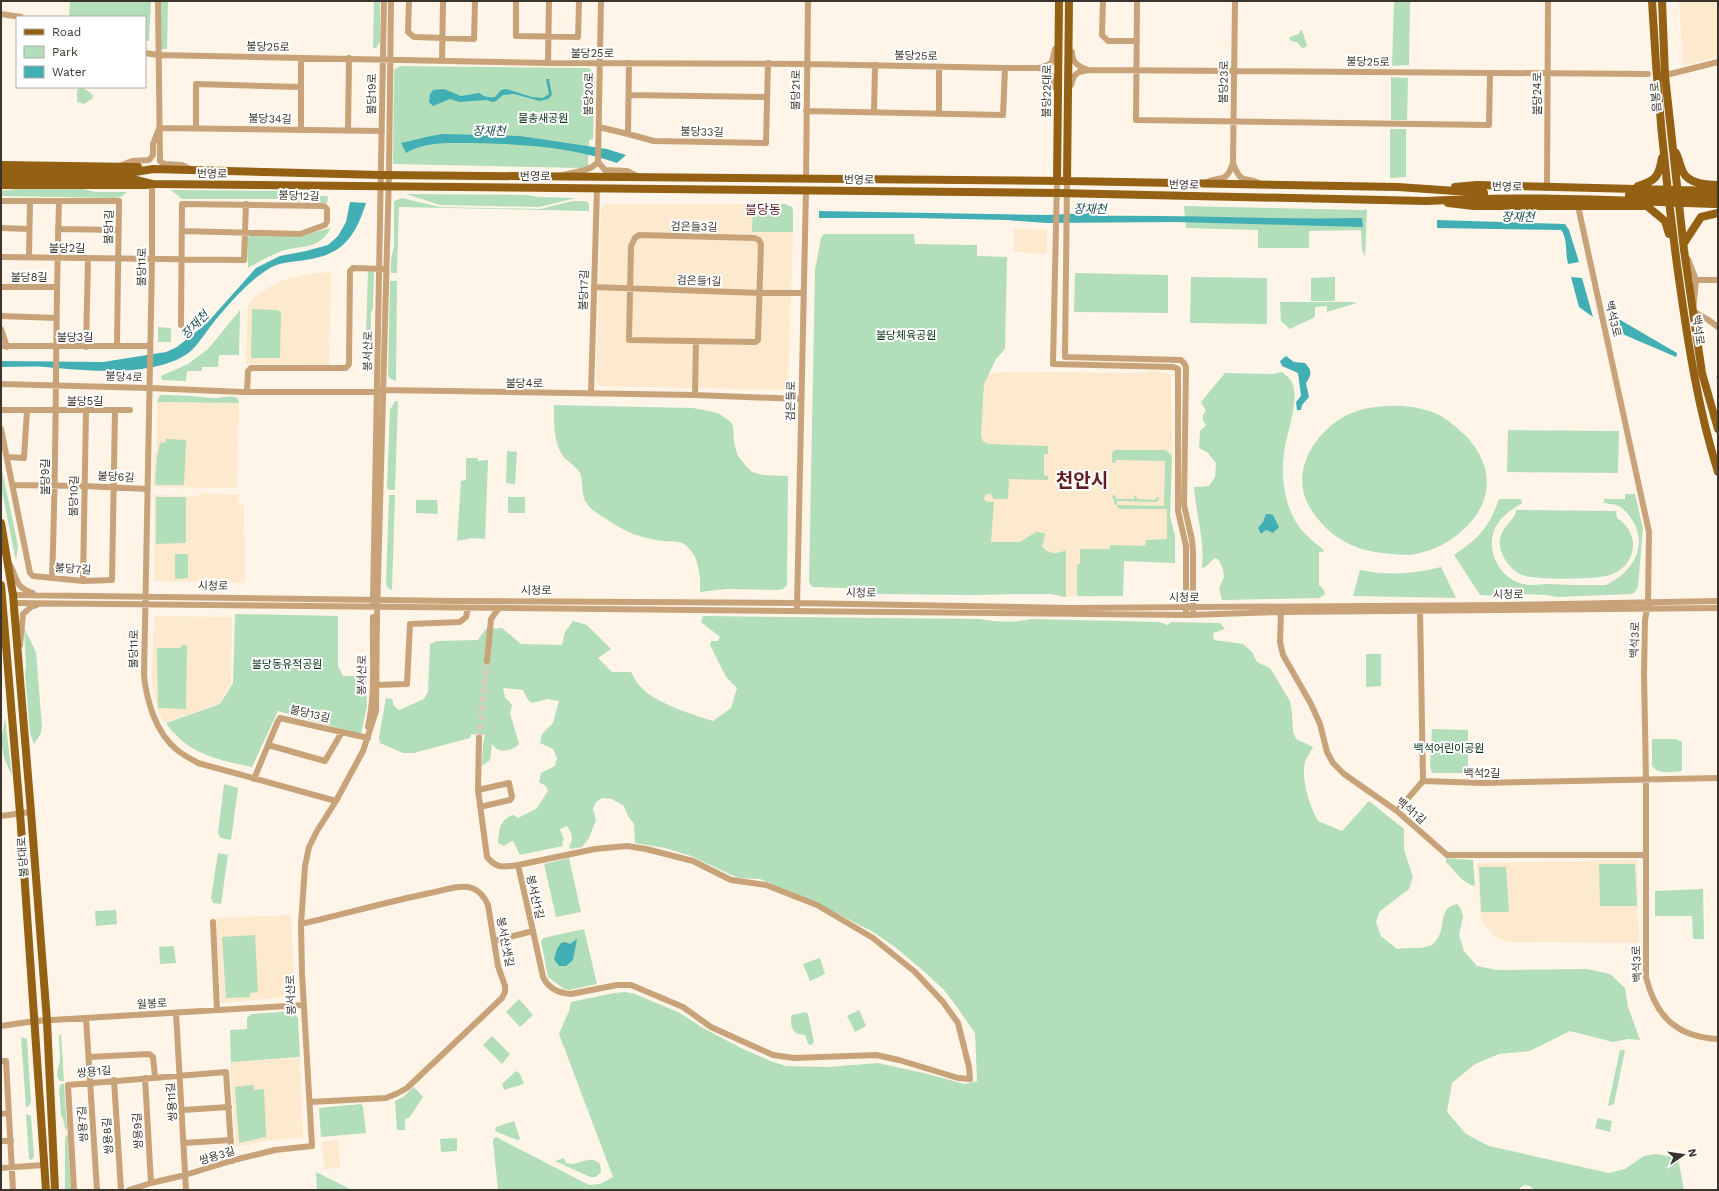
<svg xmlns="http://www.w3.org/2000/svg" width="1719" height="1191" font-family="'Work Sans','Noto Sans KR',sans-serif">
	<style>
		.built { fill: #fde9cd }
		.green { fill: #b2deb9 }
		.water { fill: #42afb5 }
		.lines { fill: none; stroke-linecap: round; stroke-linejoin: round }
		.stream { stroke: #42afb5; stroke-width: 1.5 }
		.minor-tunnel { stroke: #d7cec2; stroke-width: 6; stroke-dasharray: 6 3; stroke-linecap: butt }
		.minor { stroke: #c8a379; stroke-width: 6 }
		.major { stroke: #936014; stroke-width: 8 }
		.labels { text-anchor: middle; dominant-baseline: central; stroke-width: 4; stroke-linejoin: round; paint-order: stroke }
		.street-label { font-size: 11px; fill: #3a342c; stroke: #fff }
		.park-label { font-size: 11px; fill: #033514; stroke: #fff }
		.water-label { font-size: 12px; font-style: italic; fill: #1b4a4d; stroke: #fff }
		.quarter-label { font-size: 13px; fill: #631d23; stroke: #fff }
		.town-label { font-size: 19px; font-weight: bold; fill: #631d23; stroke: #fff }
	</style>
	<rect width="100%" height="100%" fill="#fef5e8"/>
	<!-- built -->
	<path class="built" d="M1679,1H1718V57L1683,66Z
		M605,204H785L792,207L793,211V232L788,385L782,390L600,386L596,381L601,208Z
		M1014,229L1047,230V254L1014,252Z
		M331,272L329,365L246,364L248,306L253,299L266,289L281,281L308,274Z
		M1151,371L1168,373L1171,375L1172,455L1170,516L1175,536V563L1124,561L1123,596L1066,597L1051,594H1022L973,595L984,384L989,373L1013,372L1142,373Z
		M157,402L239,403L237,488L153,487L154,456L157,449Z
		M199,493L239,495L238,505H244L245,583L154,581V495L199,496Z
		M154,616L232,617L231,683L220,703L163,723L157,707L152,684Z
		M1637,860L1639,943L1510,942L1500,939L1491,933L1481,919L1477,863Z
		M291,915L294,981L292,992L285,997L223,1003L221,1002L216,918Z
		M300,1058L303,1137L270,1140L236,1147L230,1062Z
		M338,1140L340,1168L324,1169L322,1141Z"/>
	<!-- green -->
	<path class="green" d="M70,1H151L149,41H145V17H69Z
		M160,1H168L167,49H161Z
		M374,1H380V42L376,48H373Z
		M1394,1H1410L1409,65L1392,66Z
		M1302,30L1307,45L1306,47L1302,48L1297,42L1291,41L1289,38L1292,36L1299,34L1300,31Z
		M400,66L589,68L595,75L593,139L589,140L588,166L581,168L393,164L394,70Z
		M1391,77L1408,78L1407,120H1391Z
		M82,87L93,95V98L84,104L77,102V90Z
		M1390,129H1406V177L1390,178Z
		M17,189H83L95,192H127L121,197L115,198L1,196V191Z
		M171,190L279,191L283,193V196L280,199H182Z
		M406,194L527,195L539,197L576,198L539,207L440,205Z
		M328,196L327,203L284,201L285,197Z
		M402,198L440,207L540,209L573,201H586L589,204V211L399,207L397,273H391V259L394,246V201Z
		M753,204H785L792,207L793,211V232H752Z
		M1184,206L1364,210L1367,209L1365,257L1362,250L1361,230L1309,231V248H1258V230L1186,228Z
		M331,228C319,249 306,245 285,250C272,254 259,262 248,268L247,238L251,235L300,236Z
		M824,234H914L915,244L977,245V256L1007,257L1005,349L996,359L984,384L981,436L983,441L987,444L1048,446V454H1044V475L1048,476V480L1009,479L1008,499H993L991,494H986L984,497L985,501L991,502L994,501L991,542H1020L1036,532L1044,533L1045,535L1042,546C1048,555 1058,554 1066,550V597L1051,594H1022L973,595L878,594L844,588L812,587L809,582L815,270L821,238Z
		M368,271L374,272L373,308L371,313L370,366H365Z
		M1075,273L1168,275V313L1074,312Z
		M1191,277L1267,278V324L1190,323Z
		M1335,277V301H1311V278Z
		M390,281H397L396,381L391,379L388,376Z
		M1280,302H1351L1357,303L1327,312V306L1315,307V317L1290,329L1281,321Z
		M252,309L277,310L281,312L280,358H251Z
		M240,310L239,355H219L218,367H202V371H187L186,381L162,380L161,376L188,364L208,349Z
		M158,327L171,328V342H158Z
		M1282,372C1284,374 1287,376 1289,378C1303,393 1286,434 1284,453C1281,475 1284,502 1296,522C1302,533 1313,541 1324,550L1323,552H1319V585L1324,590L1325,594L1320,598L1222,600L1219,588L1224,577L1223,569L1219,560L1215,558L1205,567L1202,568C1205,540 1196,515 1194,487L1209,486L1215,477L1216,463L1207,452L1199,448L1200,431L1206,425C1202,419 1201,417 1206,411L1201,402L1225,373L1273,374Z
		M161,395C178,395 194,396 211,398C220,399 228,394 238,398L239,403L157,402L159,396Z
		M395,401H398L395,490H389L387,488L390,410Z
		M554,405L693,408L718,413L731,422L733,427L734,443L738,456L746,466L752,472L763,475L788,476L787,585L783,589L778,590L726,589L700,592C701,576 699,552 682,543C677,541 670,542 664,541C656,541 648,538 640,536C628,533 615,525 605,518C599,514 592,511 588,505C580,496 584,484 580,473C576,466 568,462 563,456C553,442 554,421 554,405Z
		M1387,406C1404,405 1421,407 1437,414C1448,419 1457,428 1466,436C1494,466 1494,501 1464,529C1451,542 1434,550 1416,554C1405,556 1393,554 1383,553C1360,551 1340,542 1324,526C1314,515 1306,504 1303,490C1297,456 1326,421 1357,411C1367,407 1377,407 1387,406Z
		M1508,430L1619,431L1618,473L1507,472Z
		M166,439L186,440L184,485H155L157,457L160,443L166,442Z
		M1115,450H1165L1172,455L1170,516L1175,536V563L1124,561L1123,596H1078L1077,595V565L1080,564V549H1110V545L1145,546L1146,540L1167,539V509H1120L1115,504L1112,496L1115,495L1117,499H1134V496L1136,495L1137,499L1155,500L1158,496L1159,500L1156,502L1117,501V505L1164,506L1165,461L1116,460L1115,463H1113L1112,462V453Z
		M507,451L517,452L515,484L506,483Z
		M466,458H478V461L488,460L485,539L472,538L457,541L461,481L466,480Z
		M1,465L18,546L16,561L1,487Z
		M1625,494H1635L1643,529L1638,586L1636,591L1632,594L1557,597L1547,595L1524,594L1511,597L1480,595L1454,555C1478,539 1489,528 1499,499H1521L1522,503C1513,509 1504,514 1498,523C1483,544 1497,578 1523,584C1530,586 1540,584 1547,584C1567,585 1586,585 1606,585C1630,574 1648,549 1634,523C1630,516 1624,508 1617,505C1613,504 1608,504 1604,503V499H1625Z
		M389,495H395L392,590L388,588L386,584Z
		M156,497H186V543L156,544Z
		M508,497H525V513H508Z
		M416,500H437L438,514L416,513Z
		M1516,510L1616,511L1617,518C1640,533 1638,562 1613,574C1601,580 1535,580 1522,575C1511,570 1503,560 1500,547C1497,528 1516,521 1516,510Z
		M175,554H188V578L175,579Z
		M1441,567L1456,598L1353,596L1360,570C1390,576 1412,574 1441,567Z
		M235,614L338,616V666L343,676H366L367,706L361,734L278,711L252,767C218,760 187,754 166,723L220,704L233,683Z
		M703,616L979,619C997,622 1014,623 1032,619L1159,622L1168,625L1171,622L1220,623L1225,629L1213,633L1214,640L1243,644L1252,652L1257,662L1270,668L1290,701L1292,713L1293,731L1296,739L1313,747C1311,751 1307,757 1305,761C1301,781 1309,804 1318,821L1342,831L1369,801L1404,829V850L1413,877L1409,889L1380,911L1376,922L1381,936L1397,949C1407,947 1426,950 1433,944C1449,930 1435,909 1457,904L1461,909L1463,917L1459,935L1464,951L1477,966L1497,970L1587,969L1610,974L1625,988L1628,1007L1640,1040L1628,1039L1613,1042L1570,1031L1530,1051L1499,1054L1475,1064L1452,1083L1447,1112L1466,1134L1489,1146L1609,1173L1625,1169L1644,1156L1656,1154L1678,1158L1684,1190H1534L1530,1186L1524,1185L1518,1190H498L493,1141L494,1138L496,1137L589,1185L600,1184L613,1177L559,1034L569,1011L571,1002L614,993L625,992L635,994L680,1013L703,1028L741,1048L773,1062L786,1066L828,1067L878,1063L928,1074L964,1084L977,1081L975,1033L957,1007L944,990L927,974L895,947L873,932L817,903L760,879L738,878L691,856L665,848L635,843L634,824L628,816L624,806L612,799L602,798L596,802L593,809L596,820L589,838L582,847L571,849L569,846C574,840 572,833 567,826L560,829L564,840L562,842L563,846L520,855L513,841L510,842L504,846L498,843C499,830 499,820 513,815L518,818L536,809L548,791L546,786L539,782L541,773L555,766L557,758L553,749L540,743L542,734L553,723L559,701L547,699L532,703L528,700L523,690L503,688L505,697L512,705L510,713L519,744C515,749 503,753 497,749C495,748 494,746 492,744L490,760L482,766L483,743L485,735L471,734L470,738L414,753H403L380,743L379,737L386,698L392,699L394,706L399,710L424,699L428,692L430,644L436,641L478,640L486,629L502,628L521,644L562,645L565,632L573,621L587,625L611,649L598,658L612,672H631C634,677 637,684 642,688C655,703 694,715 713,721L731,708L737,688L726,677L710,645L711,641H718L720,637L701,622Z
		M24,628L36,652L42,727L41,733L34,744L30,733L25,674L26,666Z
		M181,645H187L186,709L158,708L157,648H181Z
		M1366,654H1381V686L1366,687Z
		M5,718L12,776C0,750 0,746 5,718Z
		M1432,729L1468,730V773H1432L1430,767Z
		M1652,739H1676L1682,742V771C1672,772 1659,775 1652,766Z
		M224,784L238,788L231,840L221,838L218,833Z
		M218,853L228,855L221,904L213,903L211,898Z
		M569,858L581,912L556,917L544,864Z
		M1446,858L1473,860L1475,886C1463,884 1454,870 1446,862Z
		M1599,864H1635L1637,906H1600Z
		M1479,867H1506L1509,912H1481Z
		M1703,889L1704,939H1693L1692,916H1655V891Z
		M116,910L117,924L96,926L95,911Z
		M584,929L597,984L569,990L564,989L548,977L541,941L543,938Z
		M255,935L258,992L250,993V997L226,998L222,937Z
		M174,946L176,963L160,964L159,947Z
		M820,958L825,974L810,981L803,964Z
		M519,999L533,1015L520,1027L506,1012Z
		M859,1010L866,1026L855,1032L847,1016Z
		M291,1011L298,1018L300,1057L231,1062L230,1030L247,1029V1018L251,1014Z
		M805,1012L808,1014L814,1042L812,1045L808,1044L805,1035C801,1034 797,1035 795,1032C791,1029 790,1019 792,1015Z
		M61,1034L64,1081H60C54,1075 59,1067 60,1060C60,1052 59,1044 59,1036Z
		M492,1036L510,1054L502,1064L483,1045Z
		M21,1037L27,1039L31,1102L29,1106L26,1107Z
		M1620,1050H1625L1614,1104L1608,1106Z
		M516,1071L520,1074L524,1084L504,1090L502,1084Z
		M61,1084H64L67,1128L66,1132L63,1119L61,1115L59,1089Z
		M253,1085L254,1090L264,1089L266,1137L239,1143L235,1087Z
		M414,1087L423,1097L409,1118L405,1119V1130H397L395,1101L403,1097Z
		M361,1104L363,1107L366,1133L321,1137L319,1108Z
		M26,1114L31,1116L34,1156L33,1159L31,1160L29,1158Z
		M1598,1118L1612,1121L1610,1132L1595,1128Z
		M514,1121L520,1139L517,1140L495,1131L496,1127Z
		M67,1134L68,1136L71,1190H65V1138Z
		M457,1138V1151L441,1152L440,1139Z
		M564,1158L566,1163C579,1167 590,1153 600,1164L601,1172L596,1177H590L555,1161Z
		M316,1172L352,1190H317Z"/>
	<!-- water -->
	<path class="water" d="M546,79H549L552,95L548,99L540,101L514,94L503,95L496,101L492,102L487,100L459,102L450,99L433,106L429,102L430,94L433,90L444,89L461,96L479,93C485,97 488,98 495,97L501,90L506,89L532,97L543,98L549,94Z
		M443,134L520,136L607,149L626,155L617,163C571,147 521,144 472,143C451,143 425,141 406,153L401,143L431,136Z
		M350,202L366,203C355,237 343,255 305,260C294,262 280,262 270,268C249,280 225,308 210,327C204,335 198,344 191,351C158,378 87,371 46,367C32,366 16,367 1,367V361L103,362L166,352L177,347L207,323L256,268L280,256L306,251L328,245L338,236L346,222Z
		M819,211L1047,215L1089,213L1099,216C1187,215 1274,220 1362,218L1363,227L1175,222L1046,223L1006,220L915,218H819Z
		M1437,220L1565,224L1569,230L1579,262L1568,264C1565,253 1568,239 1561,230L1437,228Z
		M1571,277L1582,278L1593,317L1579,307Z
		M1610,314L1677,353V355L1676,357L1613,330Z
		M1286,356L1294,362L1305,363C1312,370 1312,375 1306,383L1309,397L1302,405L1301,410H1297L1296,402L1301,396L1298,373L1282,366L1280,361Z
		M1266,514H1269L1273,515L1279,527L1273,533L1266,530L1261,534L1258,528L1263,522Z
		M577,939L573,960L566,966H559L554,959L557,949L561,943L565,942L570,944Z"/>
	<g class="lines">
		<!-- stream -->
		<path class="stream" d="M1717,377L1718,378"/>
		<!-- minor-tunnel -->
		<path class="minor-tunnel" d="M479,738L487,661"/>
		<!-- minor -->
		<path class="minor" d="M158,1L160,161L164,164L182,165L190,169
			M409,1L408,32L414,37L474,39L475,1
			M516,1V36L578,37L579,1
			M601,1L598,162L605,170L627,171L637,176
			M1103,1L1102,35L1108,41H1137
			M1137,1L1136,120L1489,125L1490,74
			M1235,1L1233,163C1242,188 1246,174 1262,185
			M1,14L21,17
			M1072,52C1072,63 1078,66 1088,70
			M145,53L158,55L548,63L807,64L1005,68H1039L1048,65L1052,62L1055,49
			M301,58V130
			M442,61L443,1
			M548,63L549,1
			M629,63L628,134L654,141L766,143L768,63
			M939,67V114
			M1039,68C1050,72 1054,76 1055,88
			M1662,76L1718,62
			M1071,85L1074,76L1079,72L1088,70L1648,74
			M629,95L767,97
			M806,111L1003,115L1005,68
			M874,112L875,65
			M599,127L628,134
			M159,128L382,131
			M196,128V84L301,87
			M348,131L349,58
			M122,165L132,161L149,160L153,155V144L158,131
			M563,175C576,171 589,172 598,162
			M806,179L808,1
			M1057,181L1053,364L1173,367L1178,369V511L1186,546V612
			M1067,181L1065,357L1181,360L1184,363L1186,367L1184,505L1192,540L1193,551V611
			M1205,183C1221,174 1225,186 1233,163
			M152,184V259L144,676C147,702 156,733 177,750C183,755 191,759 198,763L336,801
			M1547,188L1548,1
			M1,201H119L117,346
			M1578,206L1649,532L1648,603L1645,620L1644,673L1646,780V977C1656,1017 1677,1037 1718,1039
			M1,228L29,229
			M58,229L118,230
			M639,235L754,238L759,240L761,244L758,340L755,342L629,340L631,246L635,238Z
			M1,257L244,260L246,204
			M29,257L30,201
			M1688,259L1696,280L1693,311L1707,319L1718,327
			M1696,280H1718
			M1,287H57
			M594,287L760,293H803
			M1,316L57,318
			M181,325L182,204L324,206L327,209V221L325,225L300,234L182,231
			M1,329L7,347
			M1,346H150
			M86,347L88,258
			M1,384L149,388L242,392H366L383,390L695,395L800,399
			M247,392L248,371L251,368H346L349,364L350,271L353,268L383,269
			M591,394L597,188
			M695,395L696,342
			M1,410H115L112,580L83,581L33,576L30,573L1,429
			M115,410H130
			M8,457L24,458L27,410
			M13,485L84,486L147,489
			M10,565C18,579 14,587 33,593
			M52,577C57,452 55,327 59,202
			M83,581L86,411
			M13,595L454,601L797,603L1071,608L1506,605L1718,601
			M373,602L384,1
			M13,603L1189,615L1281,612L1718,608
			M797,607L806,190
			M1420,609L1423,781L1482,783L1718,778
			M1281,612L1280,642L1283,655L1311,704L1320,724L1327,752L1333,763L1344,774L1397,811L1447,855H1646
			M20,645L23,614L31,607L37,605
			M487,661L491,619L499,608
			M377,685L407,684L410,624L460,622L466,617L468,608
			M368,727C376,691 372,654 373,617
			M479,738L478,790L487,857C497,869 503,867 518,865L533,931L494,941
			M268,745L325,761L342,732
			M254,779L278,721L280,718L368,738
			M478,790L509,783L512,797L510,800L480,807
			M1397,811L1423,781
			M1,816L31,812
			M518,865L595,849L627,846L646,849L693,861L731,880L766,885L817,905L873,938L915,972L943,1002L958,1023L969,1067L970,1079L958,1078L899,1060L876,1055L794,1058L773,1055L711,1027L683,1007L631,985H617L571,994C558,993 548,988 543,977L533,931
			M213,922L217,1010
			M301,924C344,914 387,902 430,893C442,891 459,884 472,888C480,891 485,898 488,905L498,966L505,986V992L502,998L407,1088L398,1093L386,1098L310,1102
			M176,1013L186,1190
			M86,1018L97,1190
			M1,1026L35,1021L304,1005
			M89,1057L149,1054L153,1057L155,1077
			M1,1061H6L13,1190
			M145,1078L151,1183
			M114,1080L121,1190
			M183,1110L229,1107
			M1,1114L9,1113
			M1,1141H11
			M184,1143L231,1140
			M1,1168L44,1165
			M74,1190L68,1085L226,1072L232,1161
			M129,1190L151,1183L185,1175L234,1160L275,1150L312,1146L302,973L301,924L305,866L309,847L317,831L336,801L363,751L376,711L377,616L389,174L391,1"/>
		<!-- major -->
		<path class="major" d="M1652,1C1657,94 1666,187 1679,279C1688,343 1698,409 1718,472
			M1662,1L1665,76L1684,250L1702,373L1718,429
			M1676,153C1679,159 1680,166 1683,172C1689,184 1706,185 1718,185
			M1,165L138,167
			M1,172H135L153,169L381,175L1067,181L1398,187L1484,193
			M1,178L136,180L152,184L1057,193L1427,201C1524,195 1621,201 1718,204
			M1057,181L1059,1
			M1067,181L1069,1
			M1,185H147
			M1638,186C1656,181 1659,176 1662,158
			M1455,187L1477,185L1718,191
			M1629,195L1718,197
			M1448,203L1474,206H1644
			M1647,206L1665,221L1669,234
			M1684,243L1701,217L1718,213
			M1,523L13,595L31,812L47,1021L55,1190
			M1,585L20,813L46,1190"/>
	</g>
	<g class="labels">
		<!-- street labels -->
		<g class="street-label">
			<text transform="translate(268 47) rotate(1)">불당25로</text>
			<text x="592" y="53">불당25로</text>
			<text transform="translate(916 56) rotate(1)">불당25로</text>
			<text transform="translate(1368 62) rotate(1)">불당25로</text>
			<text transform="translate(1224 82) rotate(-89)">불당23로</text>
			<text transform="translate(796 90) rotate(-89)">불당21로</text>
			<text transform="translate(1047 91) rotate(-89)">불당22대로</text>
			<text transform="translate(372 94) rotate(-89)">불당19로</text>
			<text transform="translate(589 94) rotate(-89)">불당20로</text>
			<text transform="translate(1537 94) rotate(-90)">불당24로</text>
			<text transform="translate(1656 97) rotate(-96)">음봉로</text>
			<text transform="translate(270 119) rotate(1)">불당34길</text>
			<text transform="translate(702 132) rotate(1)">불당33길</text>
			<text transform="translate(212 174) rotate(1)">번영로</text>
			<text x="535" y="176">번영로</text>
			<text transform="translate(859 180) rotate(1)">번영로</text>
			<text transform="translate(1184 185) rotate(1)">번영로</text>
			<text transform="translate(1507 187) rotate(1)">번영로</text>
			<text transform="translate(299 196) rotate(2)">불당12길</text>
			<text transform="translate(109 227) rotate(-89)">불당1길</text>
			<text transform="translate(694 227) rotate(1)">검은들3길</text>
			<text x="67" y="248">불당2길</text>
			<text transform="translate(142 267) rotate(-89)">불당11로</text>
			<text x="29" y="277">불당8길</text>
			<text transform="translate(699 281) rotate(2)">검은들1길</text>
			<text transform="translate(584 290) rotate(-88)">불당17길</text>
			<text transform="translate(1613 319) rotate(77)">백석3로</text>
			<text transform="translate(1698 330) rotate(82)">백석로</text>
			<text x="75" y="337">불당3길</text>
			<text transform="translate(368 351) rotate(-89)">봉서산로</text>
			<text transform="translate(124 377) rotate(2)">불당4로</text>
			<text x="524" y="383">불당4로</text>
			<text x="85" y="401">불당5길</text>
			<text transform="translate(791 401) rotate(-89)">검은들로</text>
			<text transform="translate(45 477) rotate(-90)">불당9길</text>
			<text transform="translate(116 477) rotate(3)">불당6길</text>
			<text transform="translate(74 496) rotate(-89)">불당10길</text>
			<text transform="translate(73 569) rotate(4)">불당7길</text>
			<text transform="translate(213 586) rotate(1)">시청로</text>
			<text x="536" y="590">시청로</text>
			<text transform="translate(861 593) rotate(1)">시청로</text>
			<text x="1508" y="594">시청로</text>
			<text x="1184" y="597">시청로</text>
			<text transform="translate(1635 640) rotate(-88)">백석3로</text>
			<text transform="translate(134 649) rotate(-89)">불당11로</text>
			<text transform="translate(362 675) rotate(-89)">봉서산로</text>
			<text transform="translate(310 714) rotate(13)">불당13길</text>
			<text x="1482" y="773">백석2길</text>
			<text transform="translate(1411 811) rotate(40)">백석1길</text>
			<text transform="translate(23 857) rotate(-94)">불당대로</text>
			<text transform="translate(535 897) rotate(77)">봉서산1길</text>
			<text transform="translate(505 942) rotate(79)">봉서산샛길</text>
			<text transform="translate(1637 964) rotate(-92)">백석3로</text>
			<text transform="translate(291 995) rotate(-92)">봉서산로</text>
			<text transform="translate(152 1004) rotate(-4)">월봉로</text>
			<text transform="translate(94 1072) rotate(-5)">쌍용1길</text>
			<text transform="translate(172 1102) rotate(-94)">쌍용11길</text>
			<text transform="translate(83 1124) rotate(-94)">쌍용7길</text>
			<text transform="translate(138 1131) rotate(-93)">쌍용9길</text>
			<text transform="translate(108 1136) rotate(-94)">쌍용8길</text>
			<text transform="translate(217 1156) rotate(-17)">쌍용3길</text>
		</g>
		<!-- park labels -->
		<g class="park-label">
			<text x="543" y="118">물총새공원</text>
			<text x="906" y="335">불당체육공원</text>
			<text x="287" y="664">불당동유적공원</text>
			<text x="1449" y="748">백석어린이공원</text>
		</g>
		<!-- water labels -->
		<g class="water-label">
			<text transform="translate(489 131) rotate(1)">장재천</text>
			<text transform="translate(1090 209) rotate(1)">장재천</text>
			<text transform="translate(1518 217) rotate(1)">장재천</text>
			<text transform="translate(195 325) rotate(-46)">장재천</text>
		</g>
		<!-- quarter labels -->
		<g class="quarter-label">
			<text x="763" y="209">불당동</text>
		</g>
		<!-- town labels -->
		<g class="town-label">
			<text x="1082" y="480">천안시</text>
		</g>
	</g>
	<!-- border -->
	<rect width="1719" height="1191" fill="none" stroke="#3a342c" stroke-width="4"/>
	<!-- legend -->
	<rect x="16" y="16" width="130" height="72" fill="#ffffff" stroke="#b0aeab"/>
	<rect x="24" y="29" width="20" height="6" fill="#936014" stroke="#b0aeab"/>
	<text x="52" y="36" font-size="12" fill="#3a342c">Road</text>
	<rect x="24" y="46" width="20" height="12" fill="#b2deb9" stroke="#b0aeab"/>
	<text x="52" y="56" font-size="12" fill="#3a342c">Park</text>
	<rect x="24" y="66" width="20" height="12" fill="#42afb5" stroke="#b0aeab"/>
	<text x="52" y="76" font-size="12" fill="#3a342c">Water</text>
	<!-- north arrow -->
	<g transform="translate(1683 1155) rotate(77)" stroke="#ffffff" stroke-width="3" paint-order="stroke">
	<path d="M0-3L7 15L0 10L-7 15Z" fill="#3a342c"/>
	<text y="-6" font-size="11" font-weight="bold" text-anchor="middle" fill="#3a342c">N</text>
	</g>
</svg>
